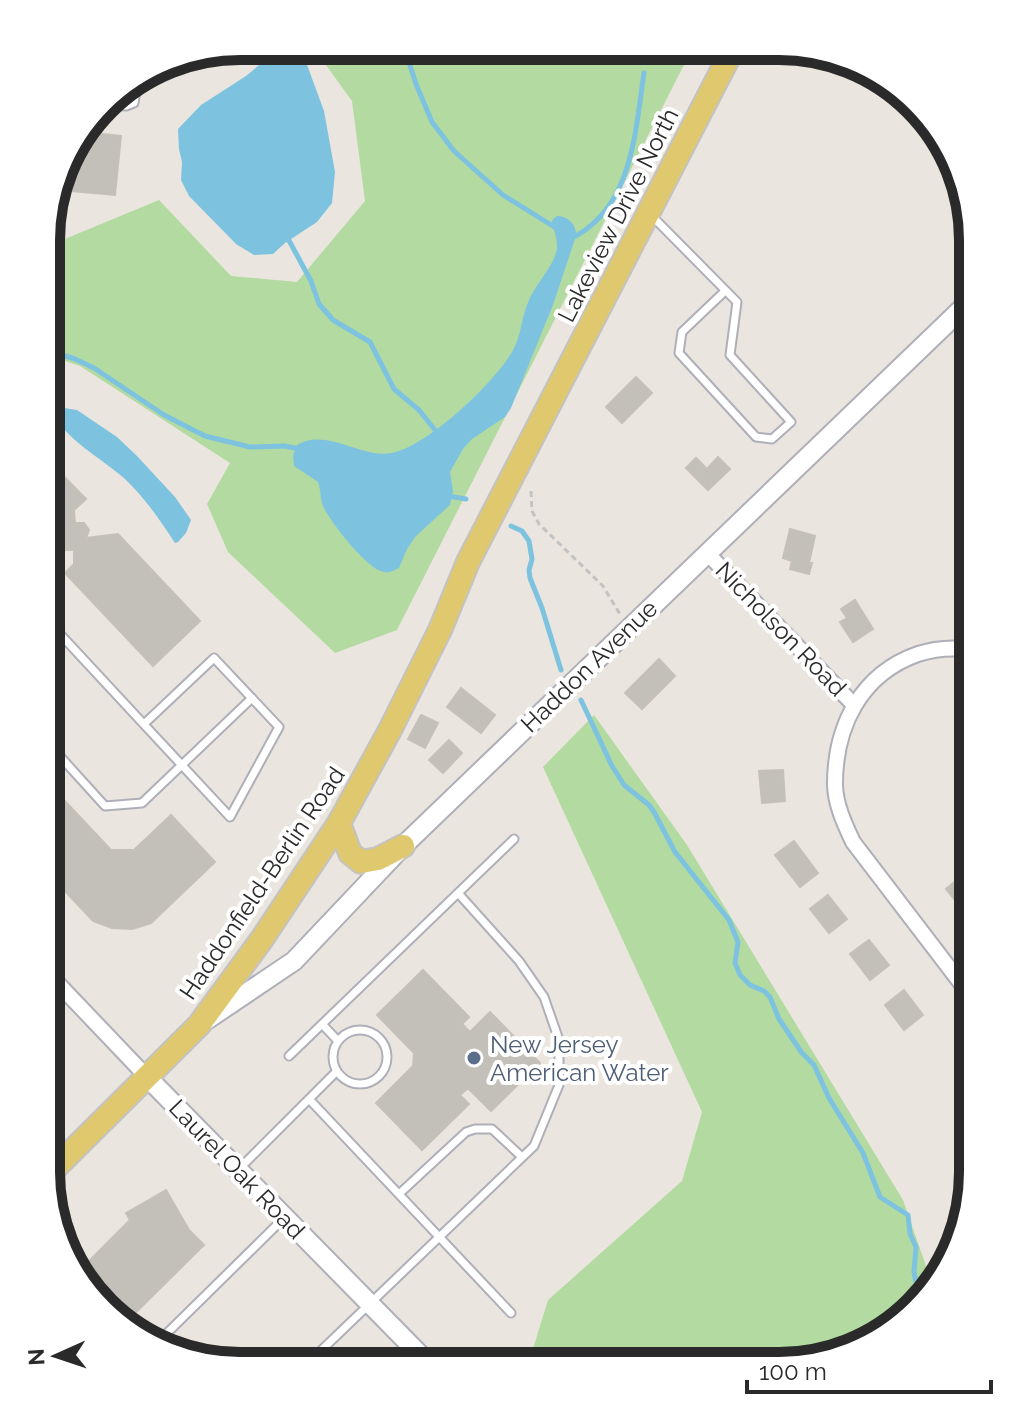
<svg xmlns="http://www.w3.org/2000/svg" width="1019" height="1412" font-family="Raleway,sans-serif">
	<style>
		.green { fill: #b3daa1 }
		.water { fill: #7dc3e0 }
		.lines { fill: none; stroke-linecap: round; stroke-linejoin: round }
		.stream { stroke: #7dc3e0; stroke-width: 5 }
		.building { fill: #c3bfb9; stroke: #c5c1b8; stroke-width: 2 }
		.service-casing { stroke: #aeafb9; stroke-width: 11 }
		.minor-casing { stroke: #aeafb9; stroke-width: 18 }
		.tertiary-casing { stroke: #aeafb9; stroke-width: 22 }
		.primary-casing { stroke: #c3c3c3; stroke-width: 26 }
		.path { stroke: #c3c3c3; stroke-width: 3; stroke-dasharray: 6 4; stroke-linecap: butt }
		.service { stroke: #fff; stroke-width: 7 }
		.minor { stroke: #fff; stroke-width: 14 }
		.tertiary { stroke: #fff; stroke-width: 18 }
		.primary { stroke: #dfc86e; stroke-width: 22 }
		.service-dot { fill: #5c6f8a; stroke: #fff; stroke-width: 3 }
		.labels { text-anchor: middle; dominant-baseline: central; stroke-width: 8; stroke-linejoin: round; paint-order: stroke }
		.street-label { font-size: 24px; fill: #2a2a2a; stroke: #fff }
		.service-label { font-size: 24px; fill: #4e5e75; stroke: #fff; text-anchor: start }
		.rim { fill: none; stroke: #2a2a2a; stroke-width: 10 }
	</style>
	<rect width="100%" height="100%" fill="#eae5de"/>
	<!-- green -->
	<path class="green" d="M692,49L397,630L335,653L228,552L207,504L230,463L80,366L47,355L48,246L159,200L231,276L297,282L365,201L352,101L318,54Z
		M594,715L687,845L903,1200L933,1286L865,1346L780,1366L528,1365L548,1300L682,1181L702,1112L543,767Z"/>
	<!-- water -->
	<path class="water" d="M275,55H293L306,62L324,111L335,172L332,203L317,222L285,243L273,254L254,255L236,244L189,196L181,180L182,162L179,149L178,129L201,105L246,76L270,56Z
		M557,216C568,216 577,225 576,236L553,305L511,408L505,417L472,439L463,449L450,472L453,491L450,505L416,536L407,549L399,568C393,571 388,574 381,571C365,566 330,522 323,506C320,499 321,490 318,482L294,466L293,455L297,445C326,427 362,459 392,453C428,446 494,383 512,352C522,335 521,317 529,300C536,283 557,263 557,246C557,238 554,230 552,222L553,219Z
		M57,407L77,410L117,437L137,456L175,497L191,520L186,533L178,542L175,543C160,520 145,498 125,479C101,458 68,441 52,413Z"/>
	<g class="lines">
		<!-- stream -->
		<path class="stream" d="M406,53L416,84L432,122L454,151L503,195L556,228
			M286,235L311,281L319,304L333,320L370,342L394,389L419,410L439,435
			M570,239C633,209 635,132 644,73
			M47,350L75,359L94,368L164,415L205,436L250,447L284,446L300,449
			M448,496L466,499
			M511,526L522,531L529,541L532,559L529,570L530,578L542,608L561,670
			M581,700L612,766L624,785L649,805L654,812L675,852L729,920L738,942L735,963L740,975L750,985L764,991L770,997L779,1019L802,1053L814,1065L829,1098L863,1153L880,1197L908,1215L910,1234L916,1247L914,1272L919,1299"/>
	</g>
	<!-- building -->
	<path class="building" d="M82,132L121,136L115,195L60,190L62,171L78,172Z
		M636,377L652,393L622,423L606,407Z
		M718,457L730,469L708,490L686,468L696,458L707,469Z
		M47,459L86,499L74,510L75,523H84L89,530L86,538L118,534L200,621L153,666L65,573L74,564V550H66L60,545L61,537H47Z
		M790,529L815,536L809,563H812L809,574L790,569L792,561L783,558Z
		M855,600L873,629L853,642L840,622L847,618L841,609Z
		M659,659L675,676L642,709L625,693Z
		M461,688L495,715L481,733L447,707Z
		M421,715L438,723L425,748L408,739Z
		M449,740L462,753L443,773L429,760Z
		M783,770L785,801L762,803L759,771Z
		M47,782L111,850H134L171,815L215,862L151,923L132,929L112,928L93,921L47,872Z
		M794,841L818,873L800,887L775,855Z
		M973,867V902L963,910L946,889Z
		M828,895L847,919L829,933L810,909Z
		M869,940L889,965L870,980L850,954Z
		M423,970L469,1017L462,1024L470,1032L490,1012L540,1063L491,1111L468,1088L460,1095L469,1104L422,1150L376,1103L413,1066L414,1053L377,1015Z
		M904,990L923,1015L904,1030L885,1005Z
		M166,1190L189,1230L204,1245L122,1326L78,1272L130,1220L126,1213Z"/>
	<g class="lines">
		<!-- service casing -->
		<g class="service-casing">
			<path id="service" d="M103,105L126,106L134,103L138,79
				M650,214L737,302L730,355L791,422L772,439L756,437L679,353L682,332L725,291
				M47,620L230,817L279,727L214,658L144,724
				M47,719C51,706 51,691 47,679
				M47,742L105,806L142,803L252,698
				M322,1024L338,1041
				M333 1057a27 27 0 1 1 54 0a27 27 0 1 1-54 0Z
				M289,1056L514,839
				M309,1099L511,1313
				M240,1168L337,1071
				M399,1194L466,1132L475,1129H492L522,1157
				M159,1341L283,1219
				M306,1365L534,1146L559,1085V1040L544,997L519,961L458,893"/>
		</g>
		<!-- minor casing -->
		<g class="minor-casing">
			<path id="minor" d="M167,63H175L186,56
				M707,553L854,705
				M968,649L973,623
				M46,971L147,1077
				M973,999L853,842C845,825 835,804 835,784C835,726 861,674 918,654C936,648 954,647 973,650"/>
		</g>
		<!-- tertiary casing -->
		<g class="tertiary-casing">
			<path id="tertiary" d="M208,1019L294,961L403,846L973,298
				M147,1077L430,1365"/>
		</g>
		<!-- primary casing -->
		<g class="primary-casing">
			<path id="primary" d="M339,823L350,853L361,862L378,859L403,846
				M47,1176L199,1025L262,939L339,823L390,730L440,630L468,562L733,49"/>
		</g>
		<!-- path -->
		<path class="path" d="M531,491L532,511L539,524L603,586L621,616"/>
		<!-- service -->
		<use href="#service" class="service"/>
		<!-- minor -->
		<use href="#minor" class="minor"/>
		<!-- tertiary -->
		<use href="#tertiary" class="tertiary"/>
		<!-- primary -->
		<use href="#primary" class="primary"/>
	</g>
	<!-- markers -->
	<circle class="service-dot" cx="474" cy="1058" r="8"/>
	<g class="labels">
		<!-- street labels -->
		<g class="street-label">
			<text transform="translate(618 215) rotate(-63)">Lakeview Drive North</text>
			<text transform="translate(781 629) rotate(46)">Nicholson Road</text>
			<text transform="translate(589 666) rotate(-44)">Haddon Avenue</text>
			<text transform="translate(262 883) rotate(-56)">Haddonfield-Berlin Road</text>
			<text transform="translate(237 1169) rotate(46)">Laurel Oak Road</text>
		</g>
		<!-- service labels -->
		<g class="service-label">
			<text x="490" y="1044">New Jersey<tspan x="490" dy="28">American Water</tspan></text>
		</g>
	</g>
	<!-- crop -->
	<path d="M0 0H1019V1412H0ZM240 60H779A180 180 0 0 1 959 240V1172A180 180 0 0 1 779 1352H240A180 180 0 0 1 60 1172V240A180 180 0 0 1 240 60Z" fill="#fff" fill-rule="evenodd"/>
	<path class="rim" d="M240 60H779A180 180 0 0 1 959 240V1172A180 180 0 0 1 779 1352H240A180 180 0 0 1 60 1172V240A180 180 0 0 1 240 60Z"/>
	<!-- north arrow -->
	<g transform="translate(56 1356) rotate(267)" stroke="#ffffff" stroke-width="6" paint-order="stroke">
	<path d="M0-6L14 30L0 20L-14 30Z" fill="#2a2a2a"/>
	<text y="-12" font-size="22" font-weight="bold" text-anchor="middle" fill="#2a2a2a">N</text>
	</g>
	<!-- scale -->
	<path d="M747 1380v12h244v-12" fill="none" stroke="#2a2a2a" stroke-width="4"/>
	<text x="759" y="1380" font-size="24" fill="#2a2a2a" stroke="#ffffff" stroke-width="6" paint-order="stroke">100 m</text>
</svg>
